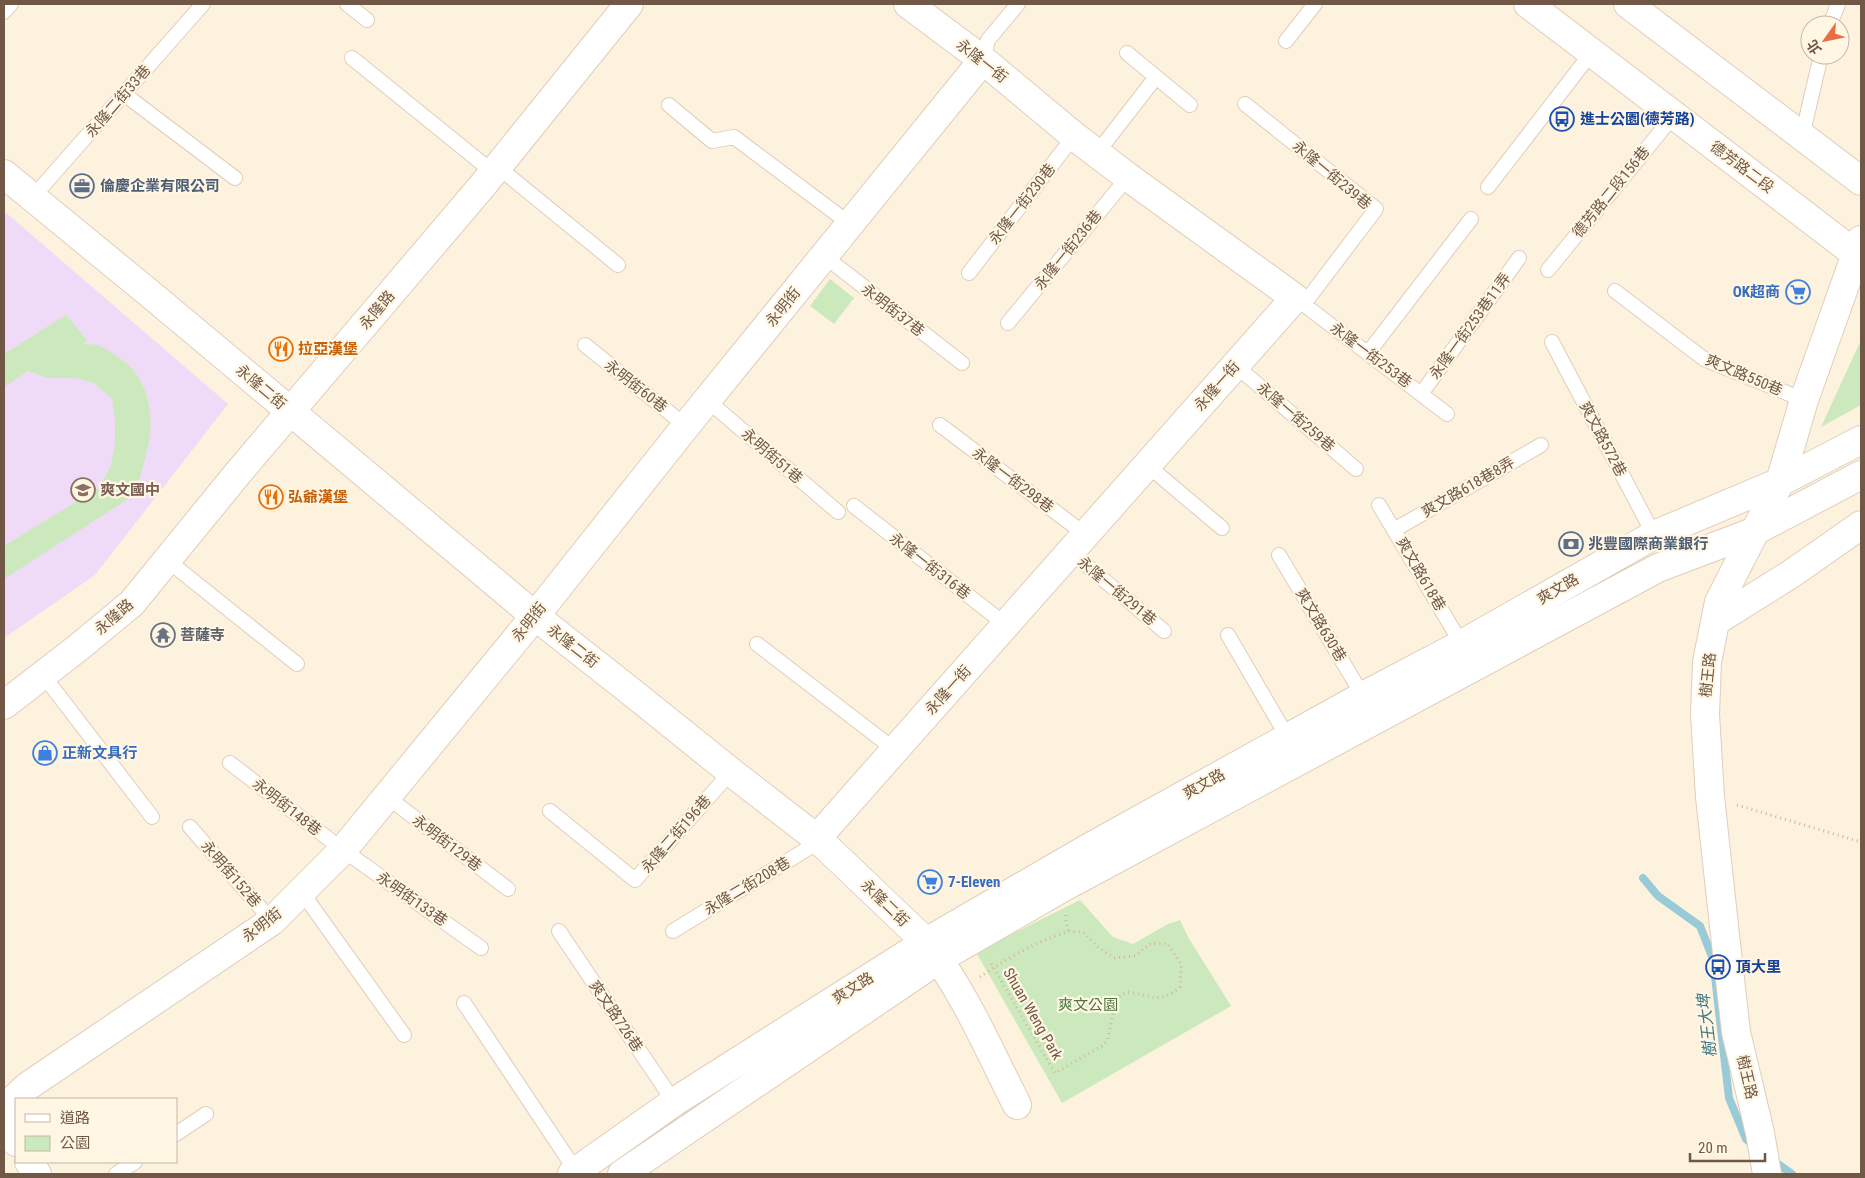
<svg xmlns="http://www.w3.org/2000/svg" width="1865" height="1178" font-family="'Roboto Condensed','Noto Sans TC',sans-serif">
	<style>
		.education { fill: #efdbf8 }
		.green { fill: #cce9bd }
		.lines { fill: none; stroke-linecap: round; stroke-linejoin: round }
		.stream { stroke: #99cad7; stroke-width: 8 }
		.service-casing { stroke: #e0ceba; stroke-width: 16 }
		.minor-casing { stroke: #e0ceba; stroke-width: 30 }
		.tertiary-casing { stroke: #e0ceba; stroke-width: 30 }
		.path { stroke: #d5b499; stroke-width: 3; stroke-dasharray: 1 4; stroke-linecap: butt }
		.service { stroke: #fff; stroke-width: 14 }
		.minor { stroke: #fff; stroke-width: 28 }
		.tertiary { stroke: #fff; stroke-width: 28 }
		.labels { text-anchor: middle; dominant-baseline: central; stroke-width: 4.5; stroke-linejoin: round; paint-order: stroke }
		.street-label { font-size: 15px; fill: #715846; stroke: #fff6e4 }
		.transit-label { font-size: 15px; font-weight: bold; fill: #164399; stroke: #fff6e4; text-anchor: start }
		.service-label { font-size: 15px; font-weight: bold; fill: #4e5e75; stroke: #fff6e4; text-anchor: start }
		.shop-label { font-size: 15px; font-weight: bold; fill: #366cbe; stroke: #fff6e4; text-anchor: start }
		.food-label { font-size: 15px; font-weight: bold; fill: #c56008; stroke: #fff6e4; text-anchor: start }
		.education-label { font-size: 15px; font-weight: bold; fill: #785e54; stroke: #fff6e4; text-anchor: start }
		.worship-label { font-size: 15px; font-weight: bold; fill: #5b616d; stroke: #fff6e4; text-anchor: start }
		.park-label { font-size: 15px; fill: #4c783f; stroke: #fff6e4 }
		.water-label { font-size: 16px; font-style: italic; fill: #417685; stroke: #fff6e4 }
	</style>
	<rect width="100%" height="100%" fill="#fcf2de"/>
	<!-- education -->
	<path class="education" d="M4,211L228,404L95,575L4,638Z"/>
	<!-- green -->
	<path class="green" d="M830,279L854,298L834,324L810,306Z
		M66,315L87,340L83,344C103,344 102,347 118,357C144,372 153,405 150,434C148,454 140,474 136,494L4,579V546L100,487L111,465L115,442V420L112,399L94,383L75,378H48L28,371L4,387V354Z
		M1861,340V405L1821,427Z
		M1080,900L1113,937L1133,944L1168,924L1180,920L1188,937L1231,1006L1062,1103L976,952Z"/>
	<g class="lines">
		<!-- stream -->
		<path class="stream" d="M1643,878L1658,896L1700,926L1713,959L1729,1098L1746,1139L1754,1146
			M1771,1159L1792,1174"/>
		<!-- service casing -->
		<g class="service-casing">
			<path id="service" d="M347,4L367,20
				M4,12L11,4
				M1830,25L1838,4
				M1286,41L1315,4
				M1127,53L1190,105
				M352,58L494,173
				M983,60L988,40L1018,4
				M124,94L235,178
				M1245,104L1376,209L1304,304
				M669,105L712,141L734,137L850,224
				M1802,137L1821,55
				M1097,153L1156,77
				M498,167L618,265
				M1488,187L1592,52
				M32,198L203,4
				M824,256L962,363
				M1548,270L1674,115
				M969,273L1074,136
				M1615,291L1704,359L1804,400
				M1298,300L1447,414
				M1008,323L1128,177
				M1552,342L1654,535
				M585,345L686,426
				M1368,353L1471,219
				M1235,365L1356,469
				M1421,394L1519,258
				M707,400L838,512
				M940,425L1086,535
				M1147,465L1222,528
				M1379,505L1464,648
				M854,506L1006,625
				M1394,530L1541,445
				M1071,552L1164,631
				M1279,555L1363,696
				M167,560L297,664
				M1228,635L1288,738
				M757,644L895,750
				M43,675L152,817
				M230,763L343,850L481,948
				M386,796L508,889
				M550,811L635,880L731,772
				M190,827L272,921
				M301,891L404,1035
				M559,931L674,1102
				M673,931L820,841
				M464,1003L576,1171
				M176,1134L206,1114
				M116,1174L135,1162"/>
		</g>
		<!-- minor casing -->
		<g class="minor-casing">
			<path id="minor" d="M4,174L155,298L535,616L629,690L731,772L820,841L926,942C964,991 989,1050 1017,1105
				M4,705L79,647L132,603L238,473L483,185L629,4
				M817,838L1295,298L1128,177L1074,136L983,60L908,4
				M4,1108L28,1086L272,921L343,850L535,616L686,426L983,60
				M4,1122L16,1142
				M29,1162L37,1174
				M572,1174L674,1102L926,942L1090,847L1363,696L1462,644L1654,535L1780,482L1861,440
				M622,1174L939,959L1062,888L1658,568L1753,532L1861,475"/>
		</g>
		<!-- tertiary casing -->
		<g class="tertiary-casing">
			<path id="tertiary" d="M1528,4L1861,258
				M1628,4L1861,181
				M1716,621L1791,574L1861,525
				M1767,1174L1760,1133L1736,1032L1725,935L1710,797L1705,714L1707,662L1719,602L1780,482L1804,400L1861,240"/>
		</g>
		<!-- path -->
		<path class="path" d="M1737,805L1861,842
			M1066,915V921L1069,931
			M980,977C1002,961 1042,938 1068,932C1072,931 1078,932 1083,932L1098,947L1114,958L1135,956L1151,943L1168,944L1181,964L1180,987C1159,1006 1150,994 1126,992L1116,999L1108,1038L1104,1045L1055,1073L993,967L989,960"/>
		<!-- service -->
		<use href="#service" class="service"/>
		<!-- minor -->
		<use href="#minor" class="minor"/>
		<!-- tertiary -->
		<use href="#tertiary" class="tertiary"/>
	</g>
	<!-- icons -->
	<defs>
		<g id="bus-ring" transform="scale(1.25)"><circle r="9.5" fill="#fff6e4" stroke="#1a4fb4" stroke-width="1.5"/><path d="M-5-6H5V4H4V6H2V4H-2V6H-4V4H-5ZM-3.5-4V0h7V-4ZM-3.5 1.2v1.5H-2V1.2ZM2 1.2v1.5H3.5V1.2Z" fill="#1a4fb4"/></g>
		<g id="office-ring" transform="scale(1.25)"><circle r="9.5" fill="#fff6e4" stroke="#5c6f8a" stroke-width="1.5"/><path d="M-6-3h4V-5.5h4V-3h4V5H-6ZM-1-4.5V-3h2v-1.5ZM-6 0V1H6V0Z" fill="#5c6f8a"/></g>
		<g id="supermarket-ring" transform="scale(1.25)"><circle r="9.5" fill="#fff6e4" stroke="#3f7fe0" stroke-width="1.5"/><path d="M-6-5.5h2.5l.6 2H6L4.5 2H-2.5L-4.4-4H-6ZM-1.5 3.2a1.3 1.3 0 1 0 .1 0ZM3 3.2a1.3 1.3 0 1 0 .1 0Z" fill="#3f7fe0"/></g>
		<g id="restaurant-ring" transform="scale(1.25)"><circle r="9.5" fill="#fff6e4" stroke="#e8710a" stroke-width="1.5"/><path d="M-5-6h1v4h1v-4h1v4h1v-4h1v5L-1.5 .5V6h-2V.5L-5-1ZM5-6V6H3V1.5H1.5Q1.5-4 5-6Z" fill="#e8710a"/></g>
		<g id="school-ring" transform="scale(1.25)"><circle r="9.5" fill="#fff6e4" stroke="#8d6e63" stroke-width="1.5"/><path d="M0-5L7-2L0 1L-7-2ZM-4 1L0 2.5L4 1V4Q0 6-4 4Z" fill="#8d6e63"/></g>
		<g id="bank-ring" transform="scale(1.25)"><circle r="9.5" fill="#fff6e4" stroke="#5c6f8a" stroke-width="1.5"/><path d="M-6-4H6V4H-6ZM0-2.3a2.3 2.3 0 1 0 0 4.6a2.3 2.3 0 1 0 0-4.6Z" fill="#5c6f8a"/></g>
		<g id="temple-ring" transform="scale(1.25)"><circle r="9.5" fill="#fff6e4" stroke="#6b7280" stroke-width="1.5"/><path d="M0-6L5-2H3V0L6.5 2.5H4V6H1.5V3h-3V6H-4V2.5H-6.5L-3 0V-2H-5Z" fill="#6b7280"/></g>
		<g id="shop-ring" transform="scale(1.25)"><circle r="9.5" fill="#fff6e4" stroke="#3f7fe0" stroke-width="1.5"/><path d="M-5-2.5h2.3a2.7 3.5 0 0 1 5.4 0H5L5.5 6h-11ZM-1.5-2.5h3a1.5 2.3 0 0 0-3 0Z" fill="#3f7fe0"/></g>
	</defs>
	<g fill-rule="evenodd">
		<use href="#bus-ring" x="1562" y="119"/>
		<use href="#office-ring" x="82" y="186"/>
		<use href="#supermarket-ring" x="1798" y="292"/>
		<use href="#restaurant-ring" x="281" y="349"/>
		<use href="#school-ring" x="83" y="490"/>
		<use href="#restaurant-ring" x="271" y="497"/>
		<use href="#bank-ring" x="1571" y="544"/>
		<use href="#temple-ring" x="163" y="635"/>
		<use href="#shop-ring" x="45" y="753"/>
		<use href="#supermarket-ring" x="930" y="882"/>
		<use href="#bus-ring" x="1718" y="967"/>
	</g>
	<g class="labels">
		<!-- street labels -->
		<g class="street-label">
			<text transform="translate(982 61) rotate(38)">永隆一街</text>
			<text transform="translate(118 101) rotate(-49)">永隆二街33巷</text>
			<text transform="translate(1742 167) rotate(37)">德芳路二段</text>
			<text transform="translate(1332 175) rotate(40)">永隆一街239巷</text>
			<text transform="translate(1611 192) rotate(-51)">德芳路二段156巷</text>
			<text transform="translate(1022 204) rotate(-52)">永隆一街230巷</text>
			<text transform="translate(1068 250) rotate(-51)">永隆一街236巷</text>
			<text transform="translate(783 307) rotate(-51)">永明街</text>
			<text transform="translate(377 310) rotate(-50)">永隆路</text>
			<text transform="translate(893 310) rotate(38)">永明街37巷</text>
			<text transform="translate(1470 326) rotate(-54)">永隆一街253巷11弄</text>
			<text transform="translate(1371 355) rotate(37)">永隆一街253巷</text>
			<text transform="translate(1744 375) rotate(23)">爽文路550巷</text>
			<text transform="translate(636 386) rotate(38)">永明街60巷</text>
			<text transform="translate(1217 386) rotate(-49)">永隆一街</text>
			<text transform="translate(261 387) rotate(40)">永隆二街</text>
			<text transform="translate(1296 417) rotate(41)">永隆一街259巷</text>
			<text transform="translate(1603 439) rotate(62)">爽文路572巷</text>
			<text transform="translate(772 456) rotate(41)">永明街51巷</text>
			<text transform="translate(1013 480) rotate(37)">永隆一街298巷</text>
			<text transform="translate(1468 487) rotate(-30)">爽文路618巷8弄</text>
			<text transform="translate(930 566) rotate(38)">永隆一街316巷</text>
			<text transform="translate(1421 574) rotate(60)">爽文路618巷</text>
			<text transform="translate(1558 589) rotate(-30)">爽文路</text>
			<text transform="translate(1117 591) rotate(40)">永隆一街291巷</text>
			<text transform="translate(114 617) rotate(-41)">永隆路</text>
			<text transform="translate(529 622) rotate(-51)">永明街</text>
			<text transform="translate(1321 625) rotate(59)">爽文路630巷</text>
			<text transform="translate(573 646) rotate(38)">永隆二街</text>
			<text transform="translate(1708 675) rotate(-84)">樹王路</text>
			<text transform="translate(948 690) rotate(-48)">永隆一街</text>
			<text transform="translate(1204 784) rotate(-29)">爽文路</text>
			<text transform="translate(287 807) rotate(38)">永明街148巷</text>
			<text transform="translate(676 834) rotate(-49)">永隆二街196巷</text>
			<text transform="translate(447 843) rotate(37)">永明街129巷</text>
			<text transform="translate(231 874) rotate(49)">永明街152巷</text>
			<text transform="translate(747 886) rotate(-31)">永隆二街208巷</text>
			<text transform="translate(412 899) rotate(35)">永明街133巷</text>
			<text transform="translate(885 903) rotate(44)">永隆二街</text>
			<text transform="translate(262 925) rotate(-38)">永明街</text>
			<text transform="translate(853 988) rotate(-32)">爽文路</text>
			<text transform="translate(1033 1014) rotate(60)">Shuan Weng Park</text>
			<text transform="translate(616 1016) rotate(56)">爽文路726巷</text>
			<text transform="translate(1747 1077) rotate(77)">樹王路</text>
		</g>
		<!-- transit labels -->
		<g class="transit-label">
			<text x="1580" y="119">進士公園(德芳路)</text>
			<text x="1736" y="967">頂大里</text>
		</g>
		<!-- service labels -->
		<g class="service-label">
			<text x="100" y="186">倫慶企業有限公司</text>
			<text x="1588" y="544">兆豐國際商業銀行</text>
		</g>
		<!-- shop labels -->
		<g class="shop-label">
			<text x="1780" y="292" text-anchor="end">OK超商</text>
			<text x="62" y="753">正新文具行</text>
			<text x="948" y="882">7-Eleven</text>
		</g>
		<!-- food labels -->
		<g class="food-label">
			<text x="298" y="349">拉亞漢堡</text>
			<text x="288" y="497">弘爺漢堡</text>
		</g>
		<!-- education labels -->
		<g class="education-label">
			<text x="100" y="490">爽文國中</text>
		</g>
		<!-- worship labels -->
		<g class="worship-label">
			<text x="180" y="635">菩薩寺</text>
		</g>
		<!-- park labels -->
		<g class="park-label">
			<text x="1088" y="1005">爽文公園</text>
		</g>
		<!-- water labels -->
		<g class="water-label">
			<text transform="translate(1707 1026) rotate(-97)">樹王大埤</text>
		</g>
	</g>
	<!-- border -->
	<rect width="1865" height="1178" fill="none" stroke="#715846" stroke-width="10"/>
	<!-- legend -->
	<rect x="15" y="1098" width="162" height="65" fill="#fff6e4" stroke="#c6b7a5"/>
	<rect x="25" y="1114" width="25" height="8" fill="#ffffff" stroke="#c6b7a5"/>
	<text x="60" y="1123" font-size="15" fill="#715846">道路</text>
	<rect x="25" y="1136" width="25" height="15" fill="#cce9bd" stroke="#c6b7a5"/>
	<text x="60" y="1148" font-size="15" fill="#715846">公園</text>
	<!-- north arrow -->
	<g transform="translate(1825 40) rotate(237)"><circle r="24" fill="#fff6e4" stroke="#c6b7a5"/>
	<path d="M0-4L9 19L0 12L-9 19Z" fill="#e86f41"/>
	<text y="-8" font-size="14" font-weight="bold" text-anchor="middle" fill="#715846">北</text>
	</g>
	<!-- scale -->
	<path d="M1690 1153v8h75v-8" fill="none" stroke="#715846" stroke-width="2.5"/>
	<text x="1698" y="1153" font-size="15" fill="#715846" stroke="#fff6e4" stroke-width="4" paint-order="stroke">20 m</text>
</svg>
